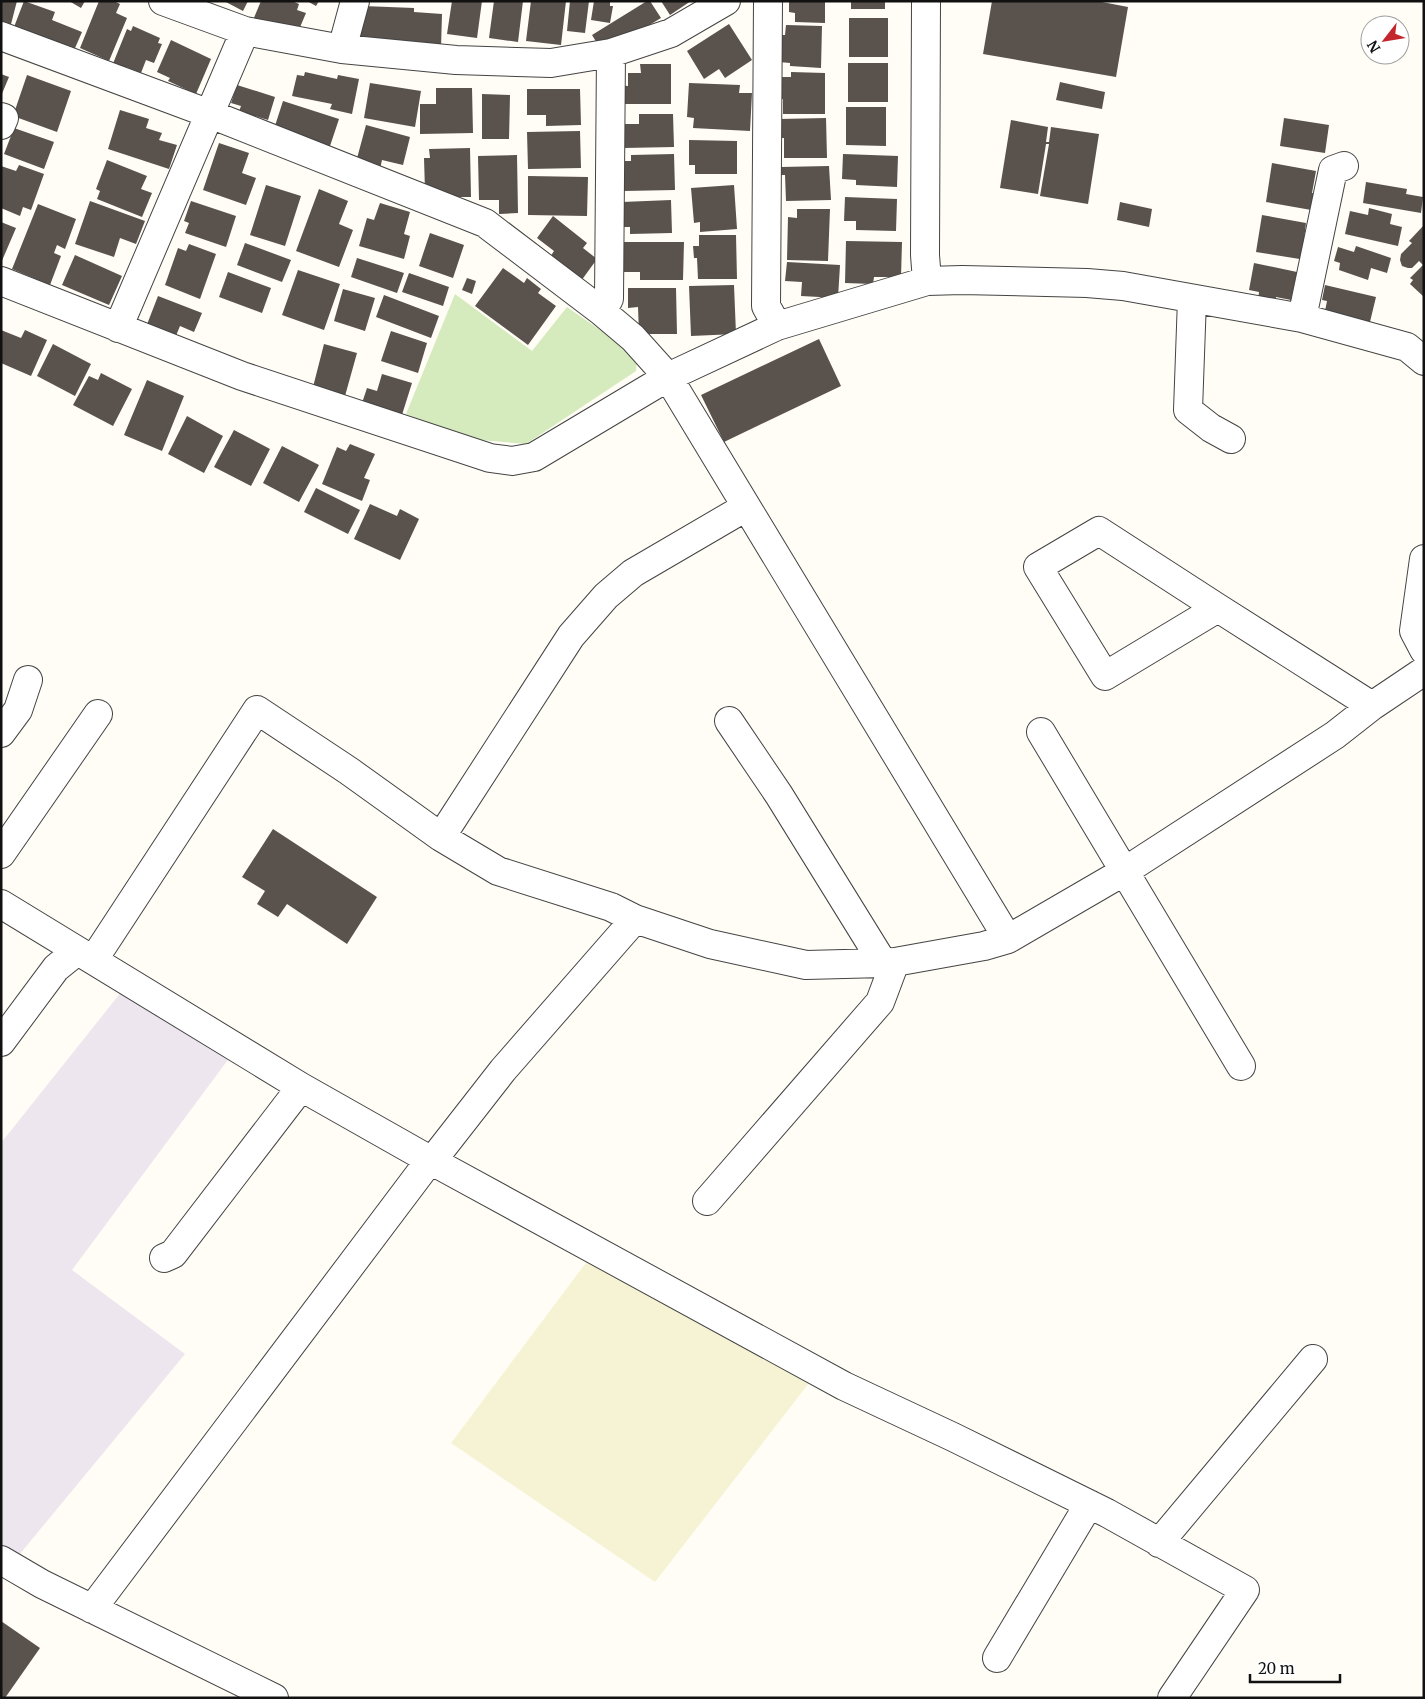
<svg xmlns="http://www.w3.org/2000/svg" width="1425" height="1699" font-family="Merriweather,serif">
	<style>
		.industrial { fill: #eee6ef }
		.farmland { fill: #f6f3d4 }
		.green { fill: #d5ebbd }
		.building { fill: #5a524d }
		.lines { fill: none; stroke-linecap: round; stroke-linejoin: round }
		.minor-casing { stroke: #444; stroke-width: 30 }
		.minor { stroke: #fff; stroke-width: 28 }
	</style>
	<rect width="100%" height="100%" fill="#fffdf5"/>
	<!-- industrial -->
	<path class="industrial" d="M122,991L230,1057L72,1270L185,1354L19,1555L1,1544V1143Z"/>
	<!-- farmland -->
	<path class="farmland" d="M588,1260L809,1383L655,1582L451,1443Z"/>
	<!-- green -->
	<path class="green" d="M455,294L532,351L567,307L629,350L637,360L636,371L526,444L480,440L447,431L406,414Z"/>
	<!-- building -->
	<path class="building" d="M1,1H17L10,28L1,26Z
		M24,1L55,12L52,20L82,32L72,55L14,27Z
		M69,1H85L81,8Z
		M99,1H114L120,4L116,13L127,18L109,61L80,48Z
		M224,1H248L243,11Z
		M261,1H292L299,4L297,10L306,13L298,32L253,20Z
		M307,1H319L316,6Z
		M452,1H482L477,38L447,34Z
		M494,1H523L518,42L489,38Z
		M531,1H566L561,45L526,41Z
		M570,1H589L585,33L567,31Z
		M594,1H610V6H613L610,23L591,20Z
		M647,1H650L661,18L603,53L592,35Z
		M661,1H691L670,15Z
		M789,1H825V23L795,22V13L789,12Z
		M851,1H885V9H851Z
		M992,1H1097L1128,7L1116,77L983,54Z
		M363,6L414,8V12L442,14L441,48L354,45Z
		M849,18H888V57H849Z
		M729,24L752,60L725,78L719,69L704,79L687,51Z
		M786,25L822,26L821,68L790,66V63L779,62L780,35H785Z
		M133,26L160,38L158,43L162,44L154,63L146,60L141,73L126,67L124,72L112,66L127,29L131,31Z
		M171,40L211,59L196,94L168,81L170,78L157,72Z
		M848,63H888V102H848Z
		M640,64H671V104H619V85L628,86V73H641Z
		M305,72L337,79L338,75L359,79L352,114L330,109L332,104L292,96L297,75L304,76Z
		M791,72L825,73V114H783V99L778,100V77H791Z
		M1,74L9,77L1,96Z
		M27,75L71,91L57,132L13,116Z
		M1060,82L1105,92L1102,109L1056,100Z
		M370,83L421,91L415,127L364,118Z
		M689,83L740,85L739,93H752L750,131L693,128L694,118L687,117Z
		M237,85L275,97L268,120L255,116L254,122L237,117L241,106L231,103Z
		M436,88H472L473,133L420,134V104H436Z
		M527,89H580L581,125L546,126V115H527Z
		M482,94L510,95L509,139H482Z
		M283,101L339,119L329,149L273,132Z
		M846,107H886V146L846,145Z
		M120,110L149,119L146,128L162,133L159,140L177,145L169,169L108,149Z
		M639,114H673L674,147L624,148L623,124H639Z
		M826,118L827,158H784V138H779V119Z
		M1284,118L1329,125L1325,153L1280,146Z
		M1011,120L1048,127L1046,142H1049L1051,127L1099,134L1088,204L1040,196L1049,144H1046L1038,194L1000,188Z
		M366,125L410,137L403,165L382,160L380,169L356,162Z
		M14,128L54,142L44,169L4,154Z
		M580,131L581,168L528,169L527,132Z
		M689,140L737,141V174H695V165H689Z
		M219,143L249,153L242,173L256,178L246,205L203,190Z
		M470,148L471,197H440L425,191L424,158H430L429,149Z
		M674,154L675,190L624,191V161H631V155Z
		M843,154L898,156L897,187L856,185V180L842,179Z
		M517,155L518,213L499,214V200H479L478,156Z
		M107,160L147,176L141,189L152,193L142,217L97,199L100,191L96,189Z
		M1272,163L1316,171L1312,193L1320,194L1317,211L1266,202Z
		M19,165L44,174L31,210L23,207L20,216L1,208V166L16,171Z
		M829,166L831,200L786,201L785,175H781V167Z
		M528,176L588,177L587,216L528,215Z
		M1366,182L1407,189L1406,194L1423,197L1421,213L1363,203Z
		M266,185L301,196L285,246L250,235Z
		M734,185L737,229L700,232V222L694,223L691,188Z
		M319,189L348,201L339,224L353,230L339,267L296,251Z
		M845,197L897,199L896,231L856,230V221H844Z
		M671,200L672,233L630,234V227H623L622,202Z
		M90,201L145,221L136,244L120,238L114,257L75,244Z
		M191,201L236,216L226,247L185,233L189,223L184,221Z
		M1120,202L1152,209L1149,227L1117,220Z
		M380,203L410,212L404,234L410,236L404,259L359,246L367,218L374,220Z
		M38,204L76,219L65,249L57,245L54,253L61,256L50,285L12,269Z
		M1369,208L1392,214L1390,224L1402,227L1398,246L1345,234L1350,211L1368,215Z
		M797,209H830L828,261L787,260L788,217L797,218Z
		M1262,215L1306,223L1304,240H1309L1306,260L1256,252Z
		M553,216L587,243L583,248L597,259L581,281L550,257L554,251L537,238Z
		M1,222L16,228L1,263Z
		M1424,225V297L1410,284L1413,280L1410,278L1423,265L1419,261L1412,268H1408L1402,266L1400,260L1401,254L1412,243L1409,241Z
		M430,233L464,245L453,278L419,266Z
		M699,235H736L737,279H698L697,258H694L693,246H699Z
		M846,241L902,242L901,277H874L873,284L845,283Z
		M622,242H684L683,280H640V272H622Z
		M245,243L291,260L282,282L237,265Z
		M189,244L216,254L200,299L165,285L178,248L186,251Z
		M1356,246L1391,258L1387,273L1371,268L1368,280L1339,270L1340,263L1334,261L1338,247L1354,252Z
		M75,255L122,276L109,305L62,285Z
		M357,258L404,273L397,293L351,277Z
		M787,262L840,265L838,298L801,296L802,282L785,281Z
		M1254,263L1297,272L1291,300L1276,297L1275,304L1258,301L1259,292L1249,290Z
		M503,268L524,283L527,278L541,289L538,293L556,306L528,345L475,306Z
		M298,270L340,284L324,330L282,315Z
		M228,272L271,288L262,313L219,297Z
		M409,273L449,287L443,306L402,292Z
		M467,278L476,281L472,294L462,290Z
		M734,285L736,334L691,336L689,286Z
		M1325,285L1376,297L1369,326L1324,316L1327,301L1322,300Z
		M628,288H676L677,334H639L638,307L628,308Z
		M343,289L375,298L365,331L334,321Z
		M384,295L439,316L431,338L376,317Z
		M158,296L202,313L194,332L180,326L175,338L146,327Z
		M1,330L21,338L25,330L47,340L31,376L1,363Z
		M391,331L427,343L418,373L381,361Z
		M819,339L841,386L724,442L701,395Z
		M53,344L91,364L75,396L37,376Z
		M324,344L357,353L345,396L313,387Z
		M101,373L132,389L113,426L73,405L89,376L98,380Z
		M382,374L412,383L401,418L361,406L367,388L377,391Z
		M147,380L184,396L162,451L124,435Z
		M187,416L223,436L204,473L168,454Z
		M234,430L270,449L251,486L214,467Z
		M350,444L375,454L364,478L370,480L362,501L322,484L337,447L346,451Z
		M282,446L319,465L299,502L263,483Z
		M316,488L360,510L348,534L304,512Z
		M370,504L397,516L400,509L419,519L400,560L354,539Z
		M273,829L377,897L347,944L287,904L278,917L257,904L265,891L242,877Z
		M1,1621L40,1648L5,1698H1Z"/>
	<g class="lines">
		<!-- minor casing -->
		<g class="minor-casing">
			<path id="minor" d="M163,1L245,31L342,49L456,60L551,63L611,53L671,33L726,1
				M768,1L766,306L777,326
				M926,1L925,255L927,281
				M1,36L210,114L485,223L601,311L633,338L668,377L1008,939
				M342,49L355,1
				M1,117L4,118L1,125
				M1,281L242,376L490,458L512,461L534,457L668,377L777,326L927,281L962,280L1087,283L1123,286L1302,318L1407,347L1424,361
				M1192,299L1188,410L1211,428L1231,439
				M601,311L609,299L611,53
				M1302,318L1333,170L1344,166
				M118,328L245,31
				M1424,559L1414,631L1424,650
				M1218,608L1105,676L1038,567L1099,531L1218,608L1372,706
				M729,721L779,795L883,963
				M1041,732L1241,1066
				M1,733L18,710L28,680
				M441,837L571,636L606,596L633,573L746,507
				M1,854L98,714
				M1,904L301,1087L430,1160L844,1386L953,1437L1107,1513L1245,1590L1172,1698
				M94,959L257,710L349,771L441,837L498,871L611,907L635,919L710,944L806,965L883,963L895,962L984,946L1008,939L1125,871L1335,735L1372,706L1424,671
				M1,1042L56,968L77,951
				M432,1161L503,1070L635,919
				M707,1201L880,1002L895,962
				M164,1258L173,1254L301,1087
				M1159,1543L1313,1359
				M1,1560L42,1584L274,1698
				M92,1609L430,1160
				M997,1658L1089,1504"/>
		</g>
		<!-- minor -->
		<use href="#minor" class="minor"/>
	</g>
	<!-- border -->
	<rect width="1425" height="1699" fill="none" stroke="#111111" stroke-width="5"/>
	<!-- north arrow -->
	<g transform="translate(1385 40) rotate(239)"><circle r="24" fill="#ffffff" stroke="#a0a0a0"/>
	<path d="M0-4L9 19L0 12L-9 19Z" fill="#c4262e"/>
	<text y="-8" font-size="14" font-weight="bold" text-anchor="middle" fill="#111111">N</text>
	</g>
	<!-- scale -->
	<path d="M1250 1674v8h90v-8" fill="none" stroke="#111111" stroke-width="2.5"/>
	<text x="1258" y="1674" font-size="15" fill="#111111" stroke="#ffffff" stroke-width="4" paint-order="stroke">20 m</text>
</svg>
